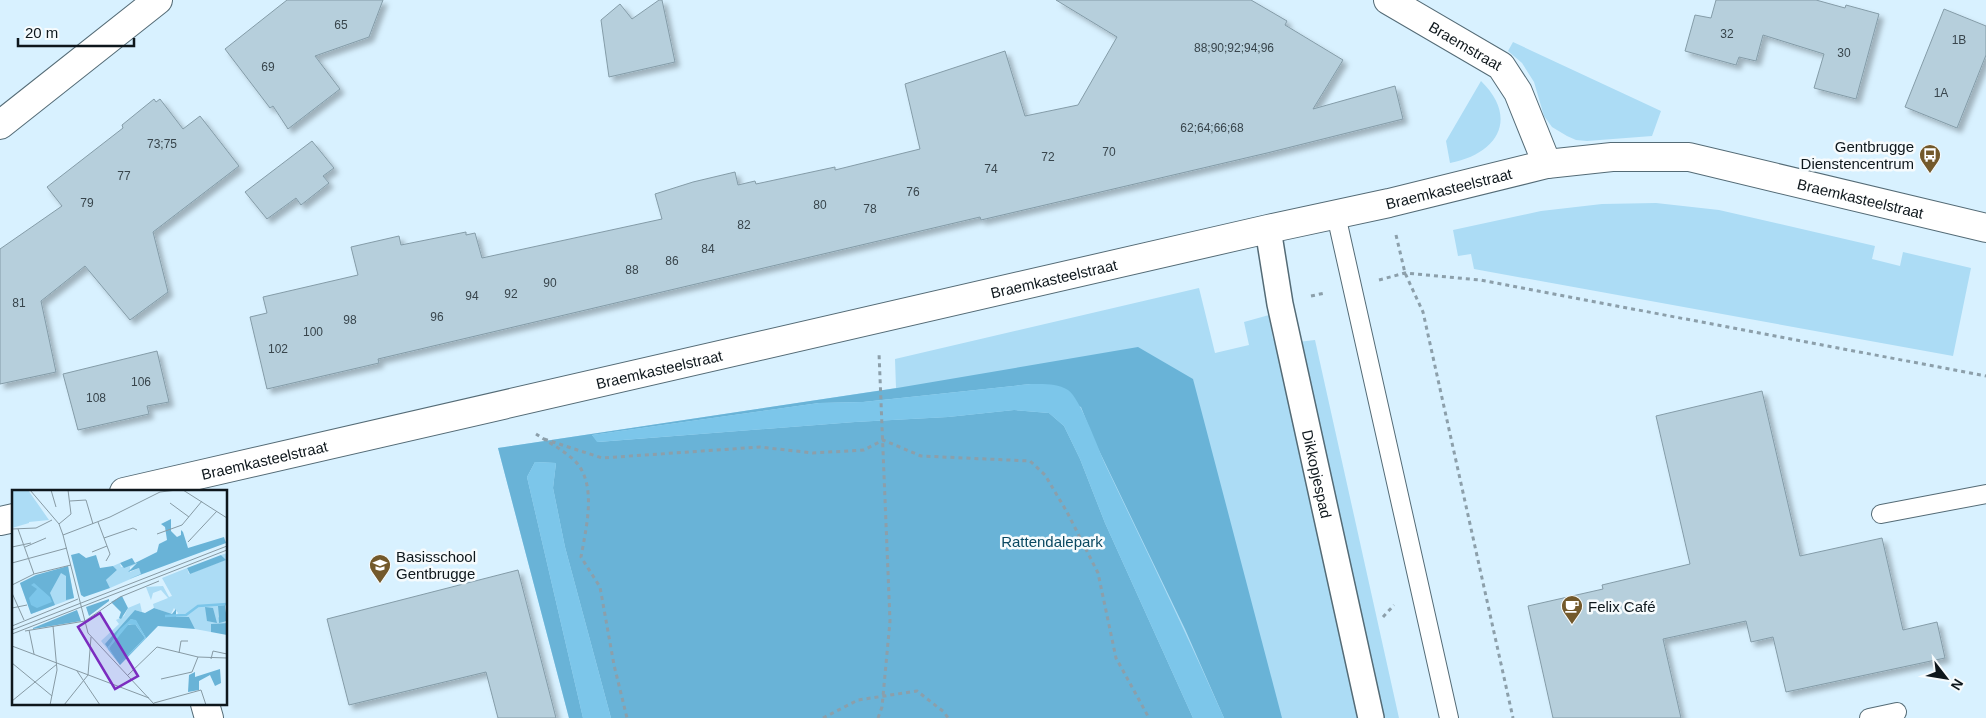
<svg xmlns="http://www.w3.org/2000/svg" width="1986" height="718" font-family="Arial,sans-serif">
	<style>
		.green { fill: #acdcf5 }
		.forest { fill: #69b3d7 }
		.water { fill: #7cc6ea }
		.building { fill: #b6cfdc; stroke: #849ca8; filter: url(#shadow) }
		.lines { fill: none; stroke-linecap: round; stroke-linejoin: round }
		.service-casing { stroke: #546b76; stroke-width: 20 }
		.pedestrian-casing { stroke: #546b76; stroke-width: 28 }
		.minor-casing { stroke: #546b76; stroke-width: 30 }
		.tertiary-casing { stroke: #546b76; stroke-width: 30 }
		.path { stroke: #8c9faa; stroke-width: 3; stroke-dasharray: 4 4; stroke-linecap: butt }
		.service { stroke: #fff; stroke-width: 18 }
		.pedestrian { stroke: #fff; stroke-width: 25 }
		.minor { stroke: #fff; stroke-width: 28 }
		.tertiary { stroke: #fff; stroke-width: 28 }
		.labels { text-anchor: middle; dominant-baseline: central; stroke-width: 5; stroke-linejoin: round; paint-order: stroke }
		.number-label { font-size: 12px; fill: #38454c }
		.street-label { font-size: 15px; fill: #0e171c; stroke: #f6fbfd }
		.poi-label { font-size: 15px; fill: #0e171c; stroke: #f6fbfd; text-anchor: start }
		.park-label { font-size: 15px; fill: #0b4962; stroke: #f6fbfd }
		.inset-river { fill: none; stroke: #7cc6ea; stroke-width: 2.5 }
		.inset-road { fill: none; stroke: #879aa4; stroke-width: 1 }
		.view { fill: #7b2cbf; fill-opacity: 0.15; stroke: #7b2cbf; stroke-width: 2.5 }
		.inset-edge { fill: none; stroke: #0e171c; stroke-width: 2.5 }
	</style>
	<defs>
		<filter id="shadow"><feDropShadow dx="4.5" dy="4.5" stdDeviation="2.5" flood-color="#0004"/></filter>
	</defs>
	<rect width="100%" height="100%" fill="#d8f1ff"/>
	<!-- green -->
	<path class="green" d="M1513,42L1661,111L1652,136L1587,141L1576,140L1567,136L1552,127L1544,116L1534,82L1522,63L1508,51Z
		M1481,81C1519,118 1498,154 1450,163L1446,141Z
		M1656,203L1719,210L1875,246L1872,259L1900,266L1903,252L1971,268L1953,356L1474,269L1471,254L1458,256L1453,230L1541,211L1602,204Z
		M1199,288L1215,353L1249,345L1244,322L1269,315L1273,339L1281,344L1315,340L1399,718H569L498,448L896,388L895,359Z"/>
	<!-- forest -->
	<path class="forest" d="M1138,347L1193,379L1282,718H1224L1185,629L1094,440L1081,407L1031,384L863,402L819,403L592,435L598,442L855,422L948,417L1014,410L1049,413L1064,426L1080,459L1105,523L1193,718H611L565,547L553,488L556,463L535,462L527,477L583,718H569L498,448L897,388Z"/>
	<!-- water -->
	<path class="water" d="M1031,384C1043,384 1057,383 1068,390C1080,398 1098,448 1105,464C1145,548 1186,632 1224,718H1193L1105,523L1080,459L1064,426L1049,413L1014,410L948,417L855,422L597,442L592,435L819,403L863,402Z
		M535,462L556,463L553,488L565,547L611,718H583L527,477Z"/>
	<!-- building -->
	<path class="building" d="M287,0H383L369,37L315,56L340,89L288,129L273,106L270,108L225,49Z
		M659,0H662L675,62L609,77L601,20L620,4L632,19Z
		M1056,0H1251L1287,21L1285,25L1343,60L1313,109L1395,86L1403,119L1267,153L981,220L980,217L378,359L379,363L267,389L250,317L267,313L263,297L358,275L351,247L399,236L401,245L466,232V235L475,233L482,258L662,219L655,194L693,182L735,172L738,185L755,181L756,184L835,167V170L920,149L905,84L1005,51L1025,116L1078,105L1117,37Z
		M1716,0H1816L1845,8L1846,5L1879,14L1856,99L1814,88L1824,54L1763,35L1756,61L1739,57L1736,65L1685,51L1695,15L1711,18Z
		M1944,9L1986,26V55L1957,128L1905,107Z
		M154,99L156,102L160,99L183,129L200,116L239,166L153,232L168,292L130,320L85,266L41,301L56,372L0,384V249L62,206L47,187L123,128L122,125Z
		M312,141L334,168L323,176L329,183L301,205L296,198L267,219L245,192Z
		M157,351L169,402L147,406L149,414L78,430L63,374Z
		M1762,391L1800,556L1882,538L1903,630L1937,622L1945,658L1786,692L1773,637L1751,642L1746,621L1663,639L1681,718H1553L1528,606L1603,589L1602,585L1690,564L1656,416Z
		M518,570L556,718H498L486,672L349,705L327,619Z"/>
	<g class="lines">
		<!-- service casing -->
		<g class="service-casing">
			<path id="service" d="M1336,215L1449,718
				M1881,514L1986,494
				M1869,718L1897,712"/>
		</g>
		<!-- pedestrian casing -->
		<g class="pedestrian-casing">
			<g id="pedestrian">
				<path id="s1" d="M1268,229L1280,304L1371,718"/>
			</g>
		</g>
		<!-- minor casing -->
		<g class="minor-casing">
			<g id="minor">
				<path id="s2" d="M1388,0L1501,66L1518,92L1547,164"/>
				<path d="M0,125L158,0"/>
				<path d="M205,704L209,718"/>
			</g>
		</g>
		<!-- tertiary casing -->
		<g class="tertiary-casing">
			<g id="tertiary">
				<path id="s3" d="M124,492L1268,229L1389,203L1547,164L1612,157H1689L1986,228"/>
				<path d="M0,521L14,518"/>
			</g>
		</g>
		<!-- path -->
		<path class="path" d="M1396,235L1405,273L1423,312L1513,718
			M1379,280L1405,273L1480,280L1986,376
			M1311,296L1325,293
			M536,434C548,442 563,450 574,460C598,483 586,528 581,557L600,587L614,665L627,718
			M544,439L602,458L760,447L813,453L864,450L883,440L921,456L1030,461L1045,475L1067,512L1098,573L1116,658L1149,718
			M1383,617L1394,605
			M823,718L858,700L917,691L944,712L948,718
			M878,718L882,707L890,621L879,353"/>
		<!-- service -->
		<use href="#service" class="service"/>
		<!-- pedestrian -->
		<use href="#pedestrian" class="pedestrian"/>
		<!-- minor -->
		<use href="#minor" class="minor"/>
		<!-- tertiary -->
		<use href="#tertiary" class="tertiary"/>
	</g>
	<!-- icons -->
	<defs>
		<g id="bus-pin" transform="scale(1.125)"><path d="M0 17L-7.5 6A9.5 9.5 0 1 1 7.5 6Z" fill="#73592b" stroke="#f6fbfd"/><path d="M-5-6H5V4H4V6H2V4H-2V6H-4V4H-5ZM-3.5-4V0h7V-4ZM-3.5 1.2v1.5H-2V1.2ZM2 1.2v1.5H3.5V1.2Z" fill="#fff"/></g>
		<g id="school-pin" transform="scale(1.125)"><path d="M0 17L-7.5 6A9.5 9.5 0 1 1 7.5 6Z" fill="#73592b" stroke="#f6fbfd"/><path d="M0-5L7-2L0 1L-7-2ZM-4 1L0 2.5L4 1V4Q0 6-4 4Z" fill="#fff"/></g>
		<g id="cafe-pin" transform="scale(1.125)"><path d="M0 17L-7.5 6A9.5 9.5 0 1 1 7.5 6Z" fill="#73592b" stroke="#f6fbfd"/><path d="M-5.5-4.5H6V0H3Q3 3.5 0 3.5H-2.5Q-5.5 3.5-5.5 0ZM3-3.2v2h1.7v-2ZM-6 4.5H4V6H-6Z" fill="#fff"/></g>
	</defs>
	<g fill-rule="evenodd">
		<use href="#bus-pin" x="1930" y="155"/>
		<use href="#school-pin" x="380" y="565"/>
		<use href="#cafe-pin" x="1572" y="606"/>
	</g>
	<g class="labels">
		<!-- number labels -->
		<g class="number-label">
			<text x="341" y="25">65</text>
			<text x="1727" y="34">32</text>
			<text x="1959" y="40">1B</text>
			<text x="1234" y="48">88;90;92;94;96</text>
			<text x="1844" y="53">30</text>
			<text x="268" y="67">69</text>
			<text x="1941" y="93">1A</text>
			<text x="1212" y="128">62;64;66;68</text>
			<text x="162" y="144">73;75</text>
			<text x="1109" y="152">70</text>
			<text x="1048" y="157">72</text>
			<text x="991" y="169">74</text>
			<text x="124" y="176">77</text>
			<text x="913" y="192">76</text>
			<text x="87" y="203">79</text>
			<text x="820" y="205">80</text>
			<text x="870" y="209">78</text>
			<text x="744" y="225">82</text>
			<text x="708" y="249">84</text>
			<text x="672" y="261">86</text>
			<text x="632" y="270">88</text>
			<text x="550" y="283">90</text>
			<text x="511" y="294">92</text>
			<text x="472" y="296">94</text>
			<text x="19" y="303">81</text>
			<text x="437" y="317">96</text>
			<text x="350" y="320">98</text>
			<text x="313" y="332">100</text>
			<text x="278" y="349">102</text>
			<text x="141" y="382">106</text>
			<text x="96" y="398">108</text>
		</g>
		<!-- street labels -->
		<g class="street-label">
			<text stroke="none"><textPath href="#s2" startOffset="90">Braemstraat</textPath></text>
			<text stroke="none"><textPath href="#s3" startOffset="1359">Braemkasteelstraat</textPath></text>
			<text stroke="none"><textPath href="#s3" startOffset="1779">Braemkasteelstraat</textPath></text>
			<text stroke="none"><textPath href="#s3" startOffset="954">Braemkasteelstraat</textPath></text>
			<text stroke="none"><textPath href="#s3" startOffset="549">Braemkasteelstraat</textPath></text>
			<text stroke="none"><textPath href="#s3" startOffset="144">Braemkasteelstraat</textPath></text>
			<text stroke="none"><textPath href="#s1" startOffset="250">Dikkopjespad</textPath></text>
		</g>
		<!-- poi labels -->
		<g class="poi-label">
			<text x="1914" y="146" text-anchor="end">Gentbrugge<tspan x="1914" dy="17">Dienstencentrum</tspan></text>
			<text x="396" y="556">Basisschool<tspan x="396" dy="17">Gentbrugge</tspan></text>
			<text x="1588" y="606">Felix Café</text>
		</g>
		<!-- park labels -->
		<g class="park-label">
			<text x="1052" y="541">Rattendalepark</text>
		</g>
	</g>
	<!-- overview -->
	<g transform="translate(12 490)">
		<rect width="215" height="215" fill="#d8f1ff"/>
		<path d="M0,0H16L37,30L17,32V27V33L0,38ZM215,63V122L213,115L206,117V127L215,133L199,134V142L183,139L177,127H163L166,123L162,118L159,124L142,118L141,114L156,108L149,100L141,103L139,110L134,97L151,96L157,107L160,106L150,88L175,78L177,84L213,70L209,65ZM108,73L109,77L126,73L118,77V82L127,78L130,84L98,98L94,90L105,80L101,76ZM56,76L62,108L19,124L8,93ZM128,113L130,122L123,120L137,145L108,175L89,151L107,134L104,130L112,126L116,118Z" fill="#acdcf5"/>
		<path d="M159,29V41L165,47L169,45V40L171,42L176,58L212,47L214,53L117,89L129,84L127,78L116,82L125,73L112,78L108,73L120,68L123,73L145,62L147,54L155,50L153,37L149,34ZM67,63L74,68L84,65L88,78L101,76L105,80L94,90L98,98L72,107L69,105L59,65ZM209,65L214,70L178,84L175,78ZM56,76L62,108L54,110V86L49,83L38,103L43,115L19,124L8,93L24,85ZM110,106L116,118L109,129L107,128L109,122L99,112ZM97,109V111L77,126L74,117ZM213,115L215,131L207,133L206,116ZM193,117L201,118L205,133L195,131ZM142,118L160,124L164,119V127H177L183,139L146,136L108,175L93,154L123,120L133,123ZM119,129L124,131L134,148L108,173L133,148L123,134L115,135L97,158L100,164L96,157ZM65,120L69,131L21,139V138ZM215,133V145L199,142V134ZM208,179L209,193L203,196L198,185L187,191V200L176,202L177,185L183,182V187Z" fill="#69b3d7" fill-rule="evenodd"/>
		<path d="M22,93L38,107L40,112L25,118L19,115L17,108L25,99L19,95ZM119,129L124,130L134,148L108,174L133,148L124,135L117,134L97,158L106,172L96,159V157L108,139Z" fill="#7cc6ea"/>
		<path class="inset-river" d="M153,126L174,125L186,116L215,114"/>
		<path class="inset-road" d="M18,0L47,34L51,45L76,143L143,215M39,0L44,17M171,0L215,28M58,11L74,10L81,34M158,13L177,27M86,32L98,64L94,71M47,34L59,24L56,0M0,39L24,38L40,30M6,39L22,84M145,44L170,35L190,11M51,45L98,27L148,2L165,0M92,48L121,38L125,40M179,49L176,52L205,21M0,57L19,53M13,57L34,48M80,62L95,56M0,73L55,58M0,95L22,84L59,75M0,103L12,130M0,118L15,115M0,136L66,109M0,140L215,56M17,140L22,164M13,141L73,131L108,107L147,91M0,144L215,60M0,156L137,208M167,163L169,151H176M199,169L201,161L215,164M0,173L40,206M65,181L88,215M116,185L145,157L186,167L215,168M149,189L180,182L186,167M0,211L45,174M142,213L189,200L194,215M38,215L45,180L41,136M52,215L76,185L79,147"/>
		<path class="view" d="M88,123L126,186L103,199L66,137Z"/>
		<rect width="215" height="215" class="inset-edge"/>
	</g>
	<!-- north arrow -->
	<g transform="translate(1946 678) rotate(121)" stroke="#f6fbfd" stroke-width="4" paint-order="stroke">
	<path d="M0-4L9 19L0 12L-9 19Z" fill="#0e171c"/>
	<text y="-8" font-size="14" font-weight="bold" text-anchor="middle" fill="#0e171c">N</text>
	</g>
	<!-- scale -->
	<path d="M18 38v8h116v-8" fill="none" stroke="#0e171c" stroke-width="2.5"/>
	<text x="25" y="38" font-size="15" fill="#0e171c" stroke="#f6fbfd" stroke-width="4" paint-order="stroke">20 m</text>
</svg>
